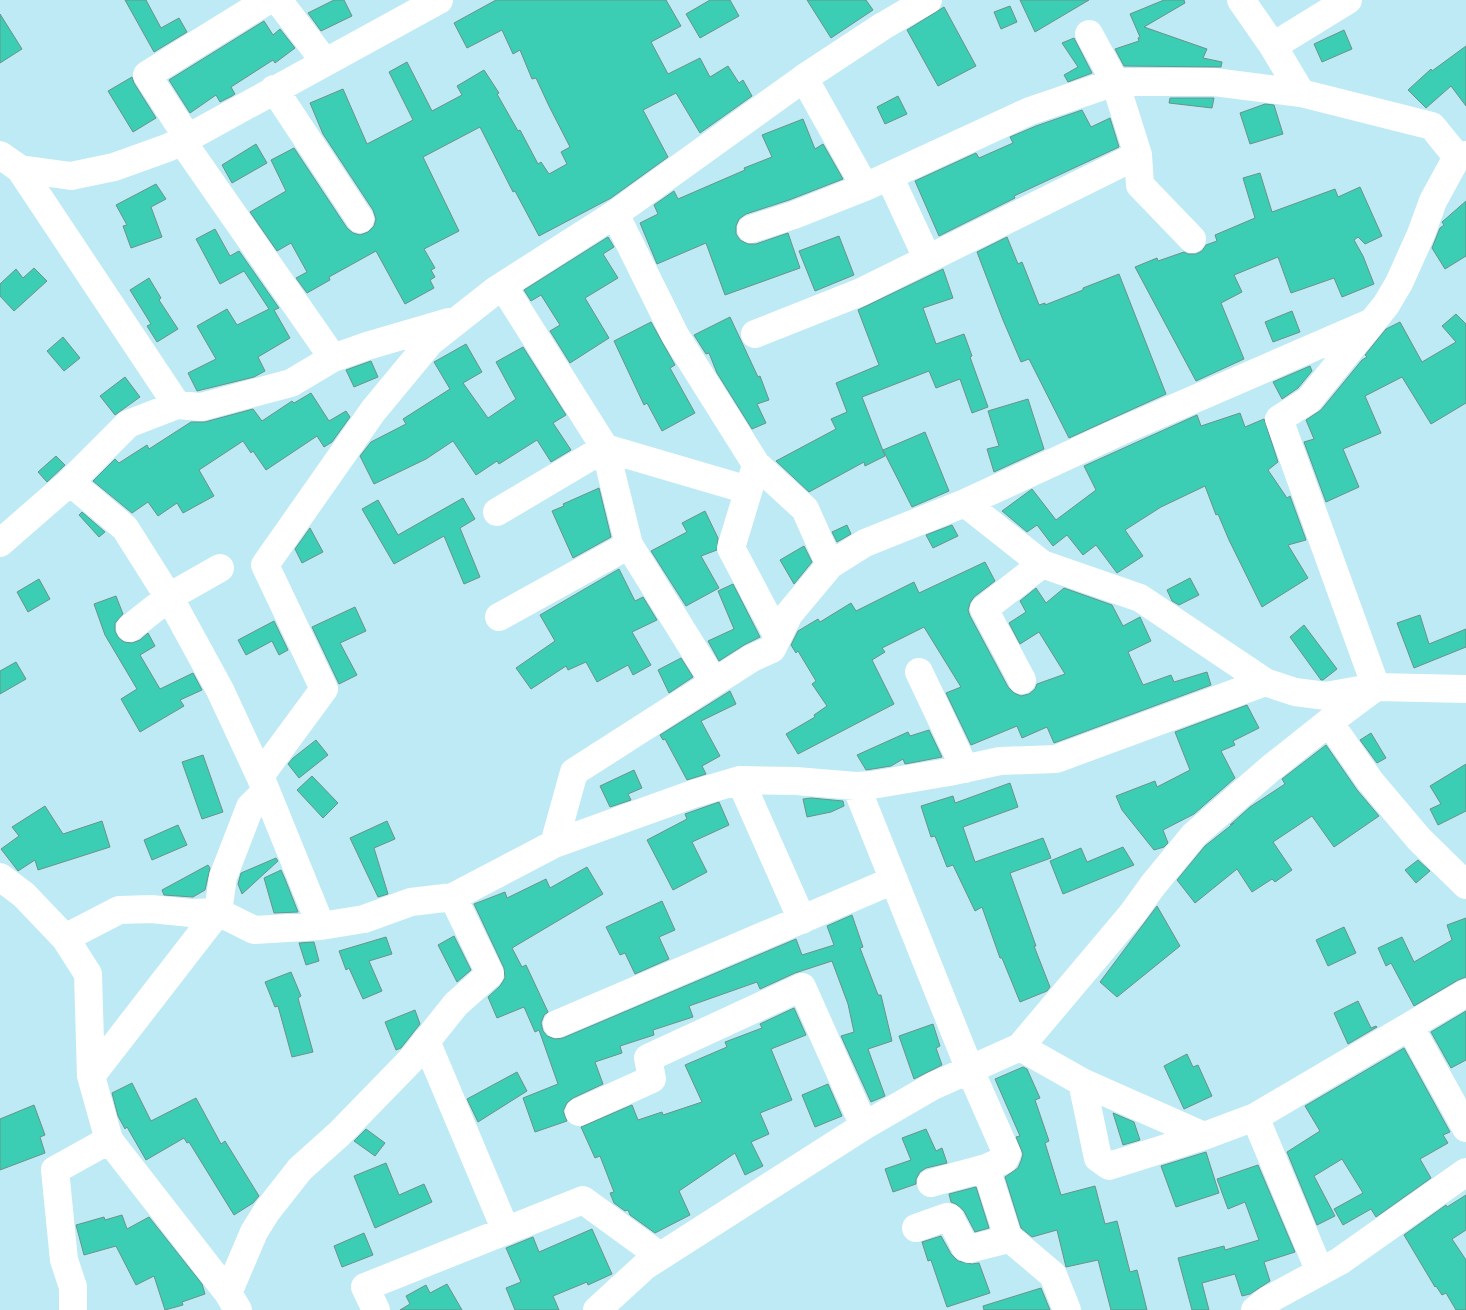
<svg xmlns="http://www.w3.org/2000/svg" width="1466" height="1310" font-family="'Space Grotesk',sans-serif">
	<style>
		.building { fill: #3bceb5; stroke: #6a938a }
		.lines { fill: none; stroke-linecap: round; stroke-linejoin: round }
		.minor { stroke: #fff; stroke-width: 28 }
	</style>
	<rect width="100%" height="100%" fill="#bdeaf4"/>
	<!-- building -->
	<path class="building" d="M125,0H146L161,28L179,18L187,32L154,52Z
		M334,0H344L352,16L321,31L308,13Z
		M496,0H666L681,26L651,42L668,74L700,58L710,77L728,66L739,83L743,80L752,96L700,133L676,93L643,110L668,157L611,198L539,236L515,191L513,192L480,127L423,157L459,231L424,249L435,268L431,270L435,277L430,280L434,288L405,304L376,251L329,277L330,280L307,293L296,278L307,272L291,243L277,251L250,212L286,191L271,160L294,148L347,228L353,233L360,235L368,232L374,226L376,219L373,210L323,134L310,103L343,89L367,144L413,120L389,72L407,62L432,111L462,95L457,86L484,70L499,93L497,94L518,131L520,130L538,164L541,162L549,174L567,164L561,152L570,147L549,106L536,78L532,79L520,50L513,54L502,30L467,48L454,23Z
		M710,0H730L739,16L700,38L686,14Z
		M807,0H866L873,10L831,38Z
		M1020,0H1089L1035,32Z
		M1164,0H1184L1185,3L1144,27L1207,49L1203,58L1222,62L1221,67L1124,66L1115,49L1139,41L1138,38L1140,37L1130,14Z
		M1010,6L1017,22L1001,29L994,12Z
		M944,7L976,66L938,86L907,30Z
		M0,14L22,49L0,63Z
		M264,21L273,35L280,29L295,48L275,63L273,60L231,87L235,94L232,96L220,102L216,95L190,113L169,80Z
		M1344,30L1352,49L1322,62L1314,44Z
		M1074,38L1092,73L1068,82L1064,75L1078,67L1062,43Z
		M1466,46V106L1451,86L1426,108L1408,90L1431,69L1432,71Z
		M132,77L134,83L156,118L133,132L108,91Z
		M898,96L907,114L885,124L877,107Z
		M1170,98H1214L1212,108L1169,103Z
		M1265,104L1274,105L1283,134L1250,144L1240,113Z
		M1082,110L1091,127L1110,118L1119,147L1014,196L1015,198L939,236L915,181L976,153L979,158L1013,143L1010,137L1036,126Z
		M803,119L815,149L823,144L843,179L789,200L746,214L739,219L736,226V234L740,240L748,244H756L788,233L800,268L725,295L706,243L657,264L640,223L658,214L654,205L674,191L678,199L745,170L744,168L772,157L762,135Z
		M256,144L267,163L232,183L222,165Z
		M1260,173L1272,212L1335,189L1338,197L1360,187L1382,236L1365,244L1358,237L1354,240L1363,256L1374,284L1342,297L1334,278L1291,293L1278,257L1234,275L1242,292L1221,303L1244,359L1196,381L1135,267L1157,258L1158,261L1184,252L1188,254H1196L1202,251L1206,245L1217,241L1215,235L1255,218L1243,178Z
		M156,184L166,199L151,207L162,237L131,248L123,226L127,225L116,205Z
		M1466,201V256L1445,269L1432,248L1440,228L1444,225L1442,222Z
		M215,229L230,256L239,251L279,308L274,310L290,338L258,357L265,371L254,377L197,391L188,373L216,359L197,326L227,309L237,325L269,309L244,271L220,284L196,239Z
		M839,236L854,275L815,291L799,251Z
		M608,237L614,247L603,254L618,278L585,298L609,338L570,363L550,331L560,325L541,295L531,301L524,290Z
		M1007,237L1018,264L1022,262L1039,305L1045,303V305L1083,290V288L1119,274L1166,394L1069,438L1029,359L1021,362L1003,320L977,252Z
		M34,268L47,281L14,311L0,296V284L16,269L23,278Z
		M943,269L953,298L923,308L936,344L964,334L972,356L970,357L988,407L972,413L960,379L936,388L929,371L862,397L885,456L865,466L864,462L809,492L776,461L836,429L831,419L847,412L836,383L879,365L858,310Z
		M149,278L161,298L159,300L178,329L157,342L147,326L151,324L130,290Z
		M1292,311L1300,332L1273,342L1265,322Z
		M1456,314L1466,324V403L1431,424L1402,377L1365,396L1381,433L1343,449L1359,487L1326,502L1304,442L1314,439L1306,420L1321,410L1362,360L1367,357L1365,355L1386,329L1400,322L1422,362L1456,342L1442,326Z
		M730,317L758,377L760,376L769,400L757,404L766,423L752,429L717,373L709,353L706,354L694,335Z
		M651,322L675,365L670,368L695,413L662,431L647,403L644,405L614,341Z
		M63,337L80,358L64,371L47,351Z
		M466,344L482,372L463,383L488,418L516,399L496,362L523,347L566,415L553,423L571,450L551,462L537,440L499,464L497,461L476,475L453,441L426,459L374,484L360,456L371,442L406,424L403,419L450,389L434,362Z
		M371,361L378,377L354,387L346,370Z
		M1310,366L1312,371L1298,388L1282,399L1273,382Z
		M125,377L140,397L115,415L100,396Z
		M311,393L329,421L346,411L350,417L332,442L324,447L317,436L266,470L253,451L251,453L243,441L199,470L214,496L183,513L177,503L158,516L148,502L132,513L93,481L115,459L119,463L147,445L149,449L191,422H205L253,409L262,421L292,401L294,403Z
		M1028,399L1044,449L994,472L987,449L999,446L988,411Z
		M1240,413L1245,427L1264,419L1278,462L1268,470L1287,498L1290,496L1306,540L1288,545L1308,578L1262,607L1229,540L1218,514L1216,515L1205,486L1161,507L1125,530L1143,556L1117,573L1096,545L1083,555L1067,535L1053,546L1037,525L1027,532L1002,511L1032,489L1056,520L1096,490L1084,466L1197,415L1201,426Z
		M925,432L949,491L912,507L883,450Z
		M56,456L65,465L47,482L38,472Z
		M599,488L611,537L573,558L552,511L564,506L563,504Z
		M463,498L475,519L460,528L480,577L464,584L444,536L394,564L362,509L378,500L398,535Z
		M705,511L718,538L717,550L701,556L719,588L686,606L651,551L687,532L682,523Z
		M82,512L105,532L99,537L79,515Z
		M847,525L851,534L837,542L832,532Z
		M952,525L958,536L933,548L926,535Z
		M310,528L323,552L302,563L295,549Z
		M804,546L812,562L794,584L780,560Z
		M985,562L995,581L974,597L970,603L968,610L970,616L1008,687L1014,693L1021,696L1029,694L1035,689L1037,684L1065,674L1039,632L1020,644L1009,623L1026,612L1020,601L1036,588L1046,603L1064,588L1112,605L1123,626L1140,617L1151,641L1128,652L1143,685L1171,675L1174,682L1207,672L1211,685L1054,743L1047,727L1022,738L1017,726L971,745L946,693L961,687L924,627L882,648L885,652L872,660L894,704L798,754L786,734L815,717L814,715L827,706L812,684L816,681L798,651L796,653L791,645L798,631L818,619L820,622L851,603L856,611L914,582L919,593Z
		M619,569L635,601L643,597L657,620L632,632L651,665L633,675L628,665L597,682L586,662L568,670L566,666L531,689L516,668L555,641L540,615Z
		M1190,578L1199,595L1179,605L1172,601L1167,590Z
		M39,579L50,599L28,612L17,592Z
		M733,584L760,637L744,645L719,661L708,641L734,629L718,591Z
		M116,596L123,614L115,623V631L118,637L124,642L132,643L140,640L148,633L155,646L140,655L160,689L193,673L202,690L180,700L184,706L140,732L121,699L137,689L105,635L94,604Z
		M355,607L366,631L340,643L357,675L339,684L312,627Z
		M1420,615L1429,644L1466,629V647L1414,668L1397,623Z
		M274,621L288,650L279,655L272,641L246,655L238,640Z
		M1304,625L1337,669L1323,680H1321L1290,637Z
		M681,658L693,677L669,693L658,670Z
		M16,662L26,679L0,694V671Z
		M730,691L736,704L701,721L720,756L702,766L706,774L687,780L665,739L663,740L660,735Z
		M1247,705L1259,728L1233,741L1235,745L1221,751L1235,778L1194,814L1163,830L1168,843L1164,847L1154,850L1122,810L1116,796L1155,781L1157,787L1190,770L1175,732Z
		M929,730L942,757L905,764L903,759L891,766L866,770L857,755L908,732L910,736Z
		M1371,733L1386,758L1377,763L1360,740Z
		M316,740L328,755L299,778L288,764L293,758Z
		M1326,745L1357,790L1379,816L1334,847L1312,816L1273,842L1292,870L1275,882L1272,879L1252,892L1237,869L1195,903L1177,880L1205,846L1234,823L1230,825L1250,807L1285,784L1282,779Z
		M203,755L223,812L202,819L182,762Z
		M1466,764V811L1438,825L1430,809L1441,804L1430,786Z
		M634,770L642,788L628,794L631,800L610,807L600,786Z
		M312,776L338,803L323,818L297,790Z
		M1010,783L1018,807L963,827L975,862L1043,838L1051,858L1010,873L1036,946H1034L1050,987L1047,991L1020,1002L1002,958H1000L982,907L975,911L953,865L947,867L935,836L931,837L921,806L953,796L955,803Z
		M811,798L843,801L844,806L831,812L807,817L803,799Z
		M719,802L729,825L692,842L707,872L673,890L647,840L687,819L685,814Z
		M45,806L63,834L102,821L110,847L38,870L35,860L18,871L1,849L19,836L12,827Z
		M387,821L395,839L374,848L388,894L378,897L350,838Z
		M178,825L187,845L152,860L144,840Z
		M1123,847L1134,865L1063,894L1050,861L1081,848L1087,862Z
		M276,858L278,861L242,894L238,884L241,873Z
		M1418,860L1430,871L1416,883L1405,870Z
		M208,865L210,868L205,890L193,897L164,895L162,890Z
		M587,867L603,894L512,948L522,967L526,965L548,1012L544,1015L541,1023L543,1031L547,1036L555,1039L563,1038L796,939L802,955L834,945L827,926L852,915L863,947L860,948L878,995H881L892,1041L868,1049L885,1096L871,1102L841,1036L854,1032L848,1004L832,961L795,973L760,989L757,982L689,1006L693,1017L653,1030L654,1035L620,1046L622,1053L595,1062L603,1084L573,1098L567,1103L563,1111L567,1121L535,1132L523,1098L558,1084L539,1030L535,1032L524,1007L497,1018L488,997L500,986L505,978L504,968L474,904L505,892L507,898L546,879L550,888Z
		M281,870L285,879L298,912L274,913L264,878Z
		M662,901L675,930L659,937L669,959L635,974L625,953L620,955L606,927Z
		M1157,906L1180,946L1117,997L1100,982Z
		M1466,918V977L1458,980L1414,1006L1391,963L1386,966L1378,948L1402,937L1414,962L1452,940L1447,925Z
		M1344,927L1356,953L1328,966L1316,940Z
		M454,936L471,970L457,982L438,945Z
		M386,937L392,954L369,961L382,991L363,999L349,968L346,970L339,951Z
		M314,942L319,961L306,965L299,943Z
		M291,972L301,996L298,998L313,1052L292,1057L278,1006L275,1007L265,982Z
		M1358,1001L1371,1028L1376,1026L1377,1027L1348,1044L1334,1013Z
		M794,1008L806,1035L771,1049L792,1100L760,1113L769,1134L751,1142L763,1166L745,1175L735,1153L679,1191L690,1215L655,1233L630,1215L628,1210L625,1211L614,1203L610,1193L614,1192L600,1156L595,1158L581,1127L632,1105L638,1120L662,1112L663,1115L702,1102L685,1065L727,1047L725,1042L762,1028L760,1024Z
		M415,1010L420,1024L401,1048L396,1050L385,1022Z
		M1466,1011V1060L1451,1068L1431,1032Z
		M933,1024L940,1046L936,1048L942,1065L914,1079L899,1036Z
		M1404,1048L1450,1132L1443,1135L1448,1143L1420,1159L1431,1178L1376,1217L1371,1209L1343,1225L1334,1209L1363,1193L1342,1159L1314,1176L1335,1216L1317,1225L1287,1152L1320,1131L1305,1106Z
		M1187,1054L1193,1067L1198,1065L1212,1096L1184,1109L1164,1066Z
		M1023,1067L1027,1069L1040,1098L1035,1100L1049,1141L1045,1143L1061,1195L1095,1186L1105,1224L1117,1221L1130,1272L1137,1270L1147,1310H1111L1098,1260L1066,1267L1057,1230L1032,1237L1021,1228L1005,1177L1018,1168L1021,1161L1023,1154L1016,1137L1020,1136L995,1079Z
		M517,1072L527,1091L478,1122L467,1099Z
		M132,1083L151,1121L196,1098L221,1144L225,1141L259,1196L253,1203L234,1215L189,1142L187,1143L184,1138L146,1160L127,1127L125,1129L118,1116L112,1093Z
		M828,1084L842,1116L815,1127L802,1095Z
		M34,1105L45,1135L40,1137L45,1153L0,1170V1119Z
		M1113,1113L1134,1122L1140,1140L1123,1145Z
		M366,1129L385,1143L375,1156L354,1141Z
		M926,1129L936,1151L942,1148L947,1163L926,1168L920,1172L916,1179V1184L893,1192L885,1169L911,1160L902,1138Z
		M1206,1152L1219,1193L1176,1207L1161,1166Z
		M386,1163L399,1195L424,1184L432,1202L375,1228L354,1176Z
		M1258,1165L1295,1252L1264,1262L1270,1281L1250,1294L1242,1296L1235,1274L1202,1283L1209,1310H1192L1178,1258L1224,1246L1225,1250L1259,1240L1245,1202L1228,1209L1217,1179Z
		M976,1187L989,1228L975,1232L964,1211L956,1204L951,1202L949,1194Z
		M1466,1195V1230L1452,1239L1466,1260V1310H1456L1446,1293L1442,1295L1436,1286L1435,1287L1404,1235L1446,1205L1447,1207Z
		M122,1215L127,1229L149,1217L202,1284L205,1294L182,1302L183,1305L165,1310L154,1276L136,1285L116,1246L84,1255L76,1225L104,1217L105,1220Z
		M592,1229L612,1274L588,1285L587,1282L553,1296L559,1310H515L506,1288L521,1282L506,1248L533,1237L539,1252Z
		M364,1233L373,1255L342,1267L334,1246Z
		M941,1236L951,1254L958,1261L972,1264L979,1263L990,1293L947,1307L931,1260L928,1261L922,1242Z
		M447,1284L462,1310H400L410,1304L406,1296L426,1285L430,1293Z
		M1041,1288L1050,1310H984L983,1306Z"/>
	<g class="lines">
		<!-- minor -->
		<path class="minor" d="M278,0L325,62
			M928,0L883,26L804,78L615,214L496,290L430,342L373,411L265,565L324,689L260,776L321,926L364,919L411,902L453,897L554,844L693,794L740,780L796,781L856,786L872,785L949,772L1000,761L1056,759L1265,682
			M1241,0L1273,46L1301,93
			M1089,34L1115,82L1138,155L1140,185L1192,239
			M1273,46L1348,0
			M804,78L865,187
			M274,89L360,219
			M187,137L147,75L268,0
			M182,141L333,358
			M0,155L20,169L71,176L114,167L167,148L182,141L439,0
			M20,169L177,405
			M889,176L927,258
			M615,214L675,335L756,464L805,509L830,565
			M751,229L794,215L865,187L1030,111L1115,82H1214L1301,93L1432,126L1457,157L1466,155
			M503,286L605,448L629,545L714,682
			M755,334L861,292L1138,155
			M754,472L731,548L778,637
			M70,482L125,528L173,604L220,690L260,776
			M965,503L1042,564L1140,598L1265,682L1295,692L1326,696L1376,687L1466,689
			M497,512L605,448L748,490
			M0,543L70,482L128,424L177,405L201,407L291,383L333,358L367,346L449,322
			M499,617L629,545
			M130,628L169,597L220,568
			M919,672L965,769
			M1022,680L984,609L1042,564
			M1376,687L1279,419L1309,400L1386,305L1399,283L1421,234L1433,201L1457,157
			M1329,722L1370,781L1419,839L1466,885
			M740,780L802,920
			M856,786L970,1070L1007,1154L1004,1160L986,1168L1007,1234L1008,1237L1005,1240L969,1249L965,1247L950,1218L947,1217L916,1228
			M554,844L574,772L752,658L772,649L789,614L830,565L865,543L965,503L1121,431L1372,322
			M0,877L24,895L65,938L88,974L91,1076L109,1140L228,1293L238,1310
			M65,938L119,910L151,909L191,913L218,912L254,930L321,926
			M557,1024L894,880
			M1410,1027L1466,1128
			M426,1041L506,1231
			M1020,1047L1082,1082L1204,1136
			M91,1076L218,912L223,877L250,807L266,791
			M1082,1082L1098,1158L1109,1166L1204,1136L1255,1117L1466,993
			M579,1112L652,1079L648,1058L802,987L864,1126
			M1255,1117L1320,1272
			M931,1183L986,1168
			M1008,1237L1053,1275L1067,1310
			M228,1293L254,1232L267,1211L300,1169L339,1134L412,1059L456,1004L490,974L453,897
			M73,1310V1287L64,1260L55,1170L109,1140
			M376,1310L365,1287L583,1200L660,1256
			M597,1310L645,1266L864,1126L933,1086L1020,1047L1132,914L1153,885L1194,835L1271,768L1329,722L1376,687
			M1255,1310L1268,1300L1340,1261L1466,1172"/>
	</g>
</svg>
